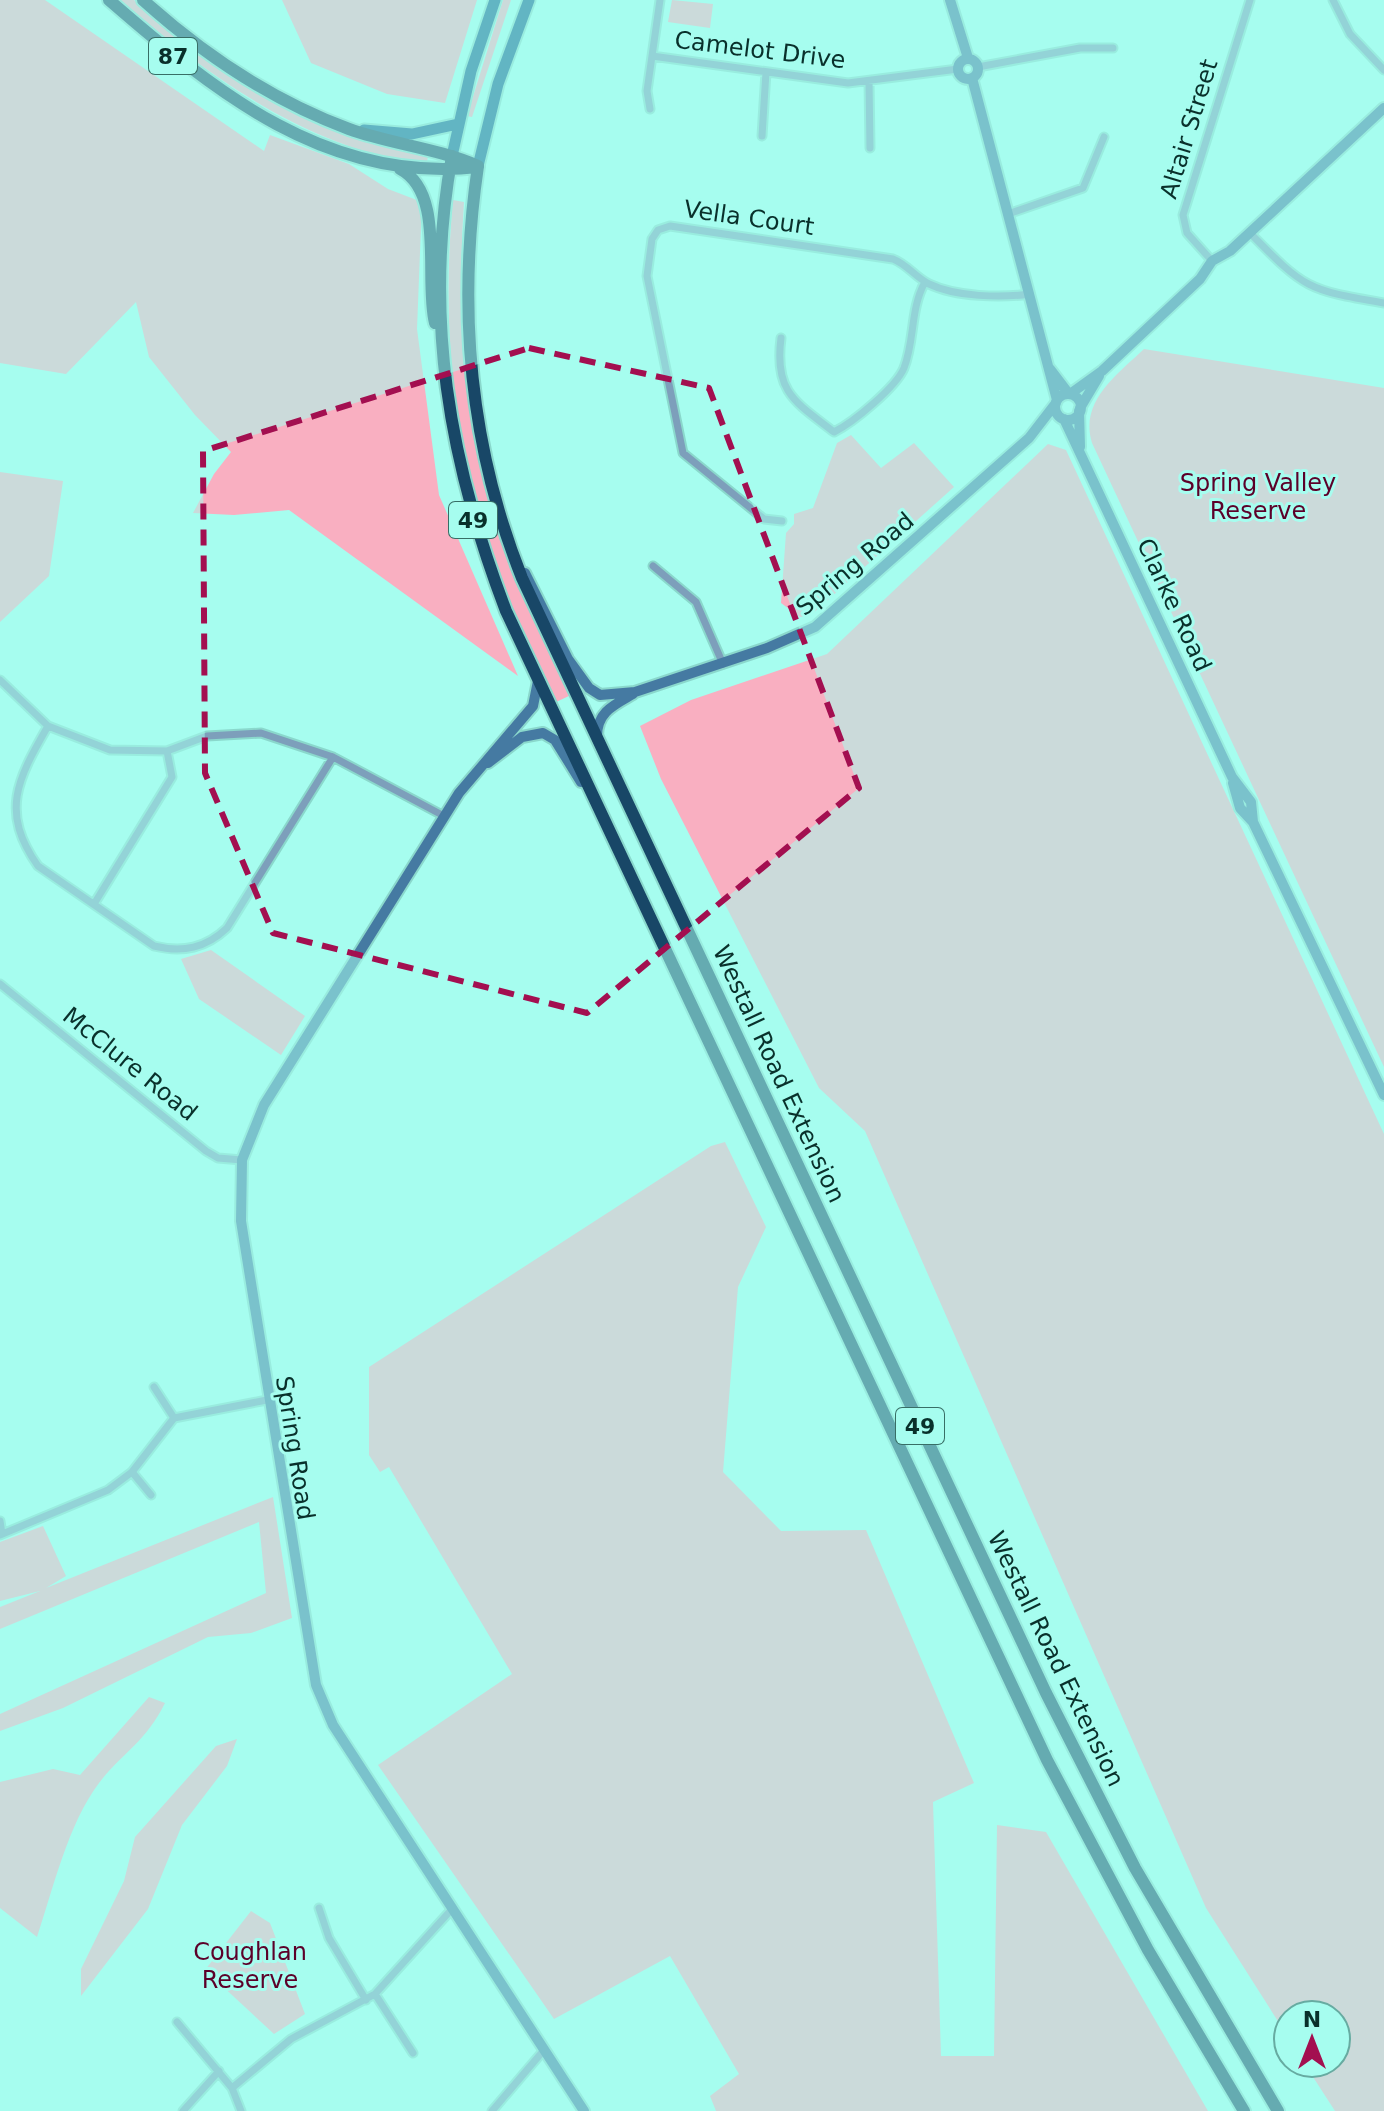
<svg xmlns="http://www.w3.org/2000/svg" width="1384" height="2111" font-family="'DejaVu Sans',sans-serif">
	<style>
		.green { fill: #f9afc1 }
		.lines { fill: none; stroke-linecap: round; stroke-linejoin: round }
		.street-casing { stroke: #8ad8cc; stroke-width: 11 }
		.secondary-casing { stroke: #8ad8cc; stroke-width: 14 }
		.primary-casing { stroke: #8ad8cc; stroke-width: 15 }
		.highway-casing { stroke: #8ad8cc; stroke-width: 16 }
		.street { stroke: #7d9fbb; stroke-width: 7 }
		.secondary { stroke: #457aa2; stroke-width: 10 }
		.primary { stroke: #105e8f; stroke-width: 11 }
		.highway { stroke: #184767; stroke-width: 12 }
		.marked { fill: none; stroke: #a30f50; stroke-width: 6; stroke-dasharray: 16 10; stroke-linejoin: round }
		.labels { text-anchor: middle; dominant-baseline: central; stroke-width: 6; stroke-linejoin: round; paint-order: stroke }
		.shield { fill: #a6fdef; stroke: #386e66; stroke-width: 2 }
		.shield-label { font-size: 22px; font-weight: bold; fill: #09302b }
		.street-label { font-size: 24px; fill: #09302b; stroke: #a6fdef }
		.park-label { font-size: 24px; fill: #5c0029; stroke: #a6fdef }
	</style>
	<rect width="100%" height="100%" fill="#a6fdef"/>
	<!-- green -->
	<path class="green" d="M0,0H45L264,151L270,135L349,164L388,189L422,202L417,329L439,495L518,676L289,510L234,515L193,513L214,474L231,452L195,415L149,357L136,302L66,374L0,363Z
		M120,0H134C226,78 308,133 428,157L426,165C305,147 210,78 120,0Z
		M282,0H477L445,103L387,94L311,63Z
		M503,0H511L472,117L467,116Z
		M672,0L713,4L710,28L668,22Z
		M453,200L464,202C456,324 463,441 508,556C526,603 550,649 571,695L554,703C472,530 435,393 453,200Z
		M1144,349L1384,388V1067L1092,443C1079,401 1118,374 1144,349Z
		M851,435L881,468L914,443L954,487L810,616L800,617L781,603L786,533L794,524V514L813,508L837,443Z
		M1048,444L1066,450L1384,1134V2111H1335L1304,2063H1336V2015H1288V2037L1206,1908L865,1131L819,1088L661,779L640,726L691,700L827,654Z
		M0,472L63,481L49,576L0,622Z
		M211,950L305,1016L281,1055L199,999L181,959Z
		M725,1142L766,1227L738,1287L723,1472L781,1531L866,1530L974,1783L933,1802L941,2056H994L997,1825L1046,1832L1208,2111H716L710,2096L739,2074L670,1956L554,2019L378,1765L512,1674L389,1467L380,1472L369,1455V1367L711,1146Z
		M273,1497L292,1618L251,1633L208,1637L63,1708L0,1731V1714L266,1593L259,1522L0,1629V1607L40,1591L0,1601V1542L43,1526L66,1576L46,1588Z
		M149,1697L165,1703C145,1743 123,1752 99,1783C68,1824 53,1889 37,1937L0,1908V1782L53,1769L80,1775Z
		M237,1739L227,1766L182,1825L148,1909L81,1996V1969L124,1881L135,1837L216,1746Z
		M251,1911L270,1923L305,2014L274,2034L205,1970Z"/>
	<g class="lines">
		<!-- street casing -->
		<g class="street-casing">
			<path id="street" d="M1333,0L1350,34L1384,70
				M652,56L848,83L958,69
				M978,67L1080,48H1113
				M869,81L870,148
				M650,109L647,91L660,0
				M762,136L766,72
				M1008,214L1083,188L1104,137
				M1250,233C1305,289 1307,290 1384,303
				M1212,261L1187,233L1183,215L1250,0
				M781,338C774,392 795,402 834,432C854,422 896,387 904,368C915,340 910,309 925,282
				M782,521L764,519L683,453L647,276L652,239L658,230L670,226L893,259C908,265 915,277 929,284C956,297 1001,298 1030,294
				M653,566L696,602L723,664
				M0,680L48,726L110,750L167,751L207,736L261,733L333,757L444,816
				M48,726C17,780 0,812 38,866L154,946C183,953 206,948 227,928L333,757
				M94,904L172,777L167,751
				M0,984L206,1151L218,1158L242,1160
				M154,1387L174,1418
				M132,1472L151,1495
				M0,1521L2,1534
				M0,1535L108,1490L132,1472L174,1418L267,1400
				M319,1908L329,1938L366,2000
				M375,1994L413,2053
				M177,2022L232,2088L241,2111
				M232,2088L291,2039L375,1994L452,1909
				M183,2111L219,2071
				M492,2111L544,2050"/>
		</g>
		<!-- secondary casing -->
		<g class="secondary-casing">
			<path id="secondary" d="M950,0L968,58
				M958 69a10 10 0 1 1 20 0a10 10 0 1 1-20 0Z
				M972,78L1057,400
				M1050,369L1069,394
				M1070,394L1102,371L1200,279L1212,261L1230,251L1384,108
				M1055 407a13 13 0 1 1 26 0a13 13 0 1 1-26 0Z
				M1080,408L1099,376
				M1079,411L1080,447
				M1064,419L1232,777L1251,802L1253,822
				M525,573L568,659L589,688L600,695L635,692L767,648L815,627L1029,438L1056,403
				M538,681L533,706L459,793L264,1105L242,1160L241,1221L316,1685L333,1725L584,2111
				M597,736C597,712 614,705 633,694
				M488,763L522,737L543,733L555,740L581,782
				M1233,783L1240,808L1253,822L1384,1095"/>
		</g>
		<!-- primary casing -->
		<g class="primary-casing">
			<path id="primary" d="M364,130L412,134L458,124
				M452,156L471,71L495,0
				M478,166L498,84L529,0"/>
		</g>
		<!-- highway casing -->
		<g class="highway-casing">
			<path id="highway" d="M109,0C215,92 328,184 478,167
				M143,0C203,54 273,101 349,129C391,144 437,148 478,166C457,308 469,445 522,578L1046,1693L1135,1868L1278,2111
				M452,156C423,315 449,462 506,611L1047,1760L1148,1950L1244,2111
				M400,169C446,193 424,280 435,323"/>
		</g>
		<!-- street -->
		<use href="#street" class="street"/>
		<!-- secondary -->
		<use href="#secondary" class="secondary"/>
		<!-- primary -->
		<use href="#primary" class="primary"/>
		<!-- highway -->
		<use href="#highway" class="highway"/>
	</g>
	<!-- marked area -->
	<path d="M0 0H1384V2111H0ZM529,348L709,388L859,788L587,1013L273,933L205,773L203,451Z" fill="#a6fdef" fill-opacity=".55" fill-rule="evenodd"/>
	<path class="marked" d="M529,348L709,388L859,788L587,1013L273,933L205,773L203,451Z"/>
	<g class="labels">
		<!-- shield labels -->
		<g class="shield">
			<rect x="149" y="38" width="48" height="36" rx="6"/>
			<rect x="449" y="502" width="48" height="36" rx="6"/>
			<rect x="896" y="1408" width="48" height="36" rx="6"/>
		</g>
		<g class="shield-label">
			<text x="173" y="56">87</text>
			<text x="473" y="520">49</text>
			<text x="920" y="1426">49</text>
		</g>
		<!-- street labels -->
		<g class="street-label">
			<text transform="translate(760 50) rotate(7)">Camelot Drive</text>
			<text transform="translate(1189 129) rotate(-73)">Altair Street</text>
			<text transform="translate(749 218) rotate(8)">Vella Court</text>
			<text transform="translate(855 564) rotate(-40)">Spring Road</text>
			<text transform="translate(1174 605) rotate(65)">Clarke Road</text>
			<text transform="translate(130 1064) rotate(39)">McClure Road</text>
			<text transform="translate(779 1074) rotate(65)">Westall Road Extension</text>
			<text transform="translate(295 1448) rotate(81)">Spring Road</text>
			<text transform="translate(1056 1659) rotate(64)">Westall Road Extension</text>
		</g>
		<!-- park labels -->
		<g class="park-label">
			<text x="1258" y="483">Spring Valley<tspan x="1258" dy="28">Reserve</tspan></text>
			<text x="250" y="1952">Coughlan<tspan x="250" dy="28">Reserve</tspan></text>
		</g>
	</g>
	<!-- north arrow -->
	<g transform="translate(1312 2039)"><circle r="38" fill="#a6fdef" stroke="#67aba1" stroke-width="2"/>
	<path d="M0-6L14 30L0 20L-14 30Z" fill="#a30f50"/>
	<text y="-12" font-size="22" font-weight="bold" text-anchor="middle" fill="#09302b">N</text>
	</g>
</svg>
